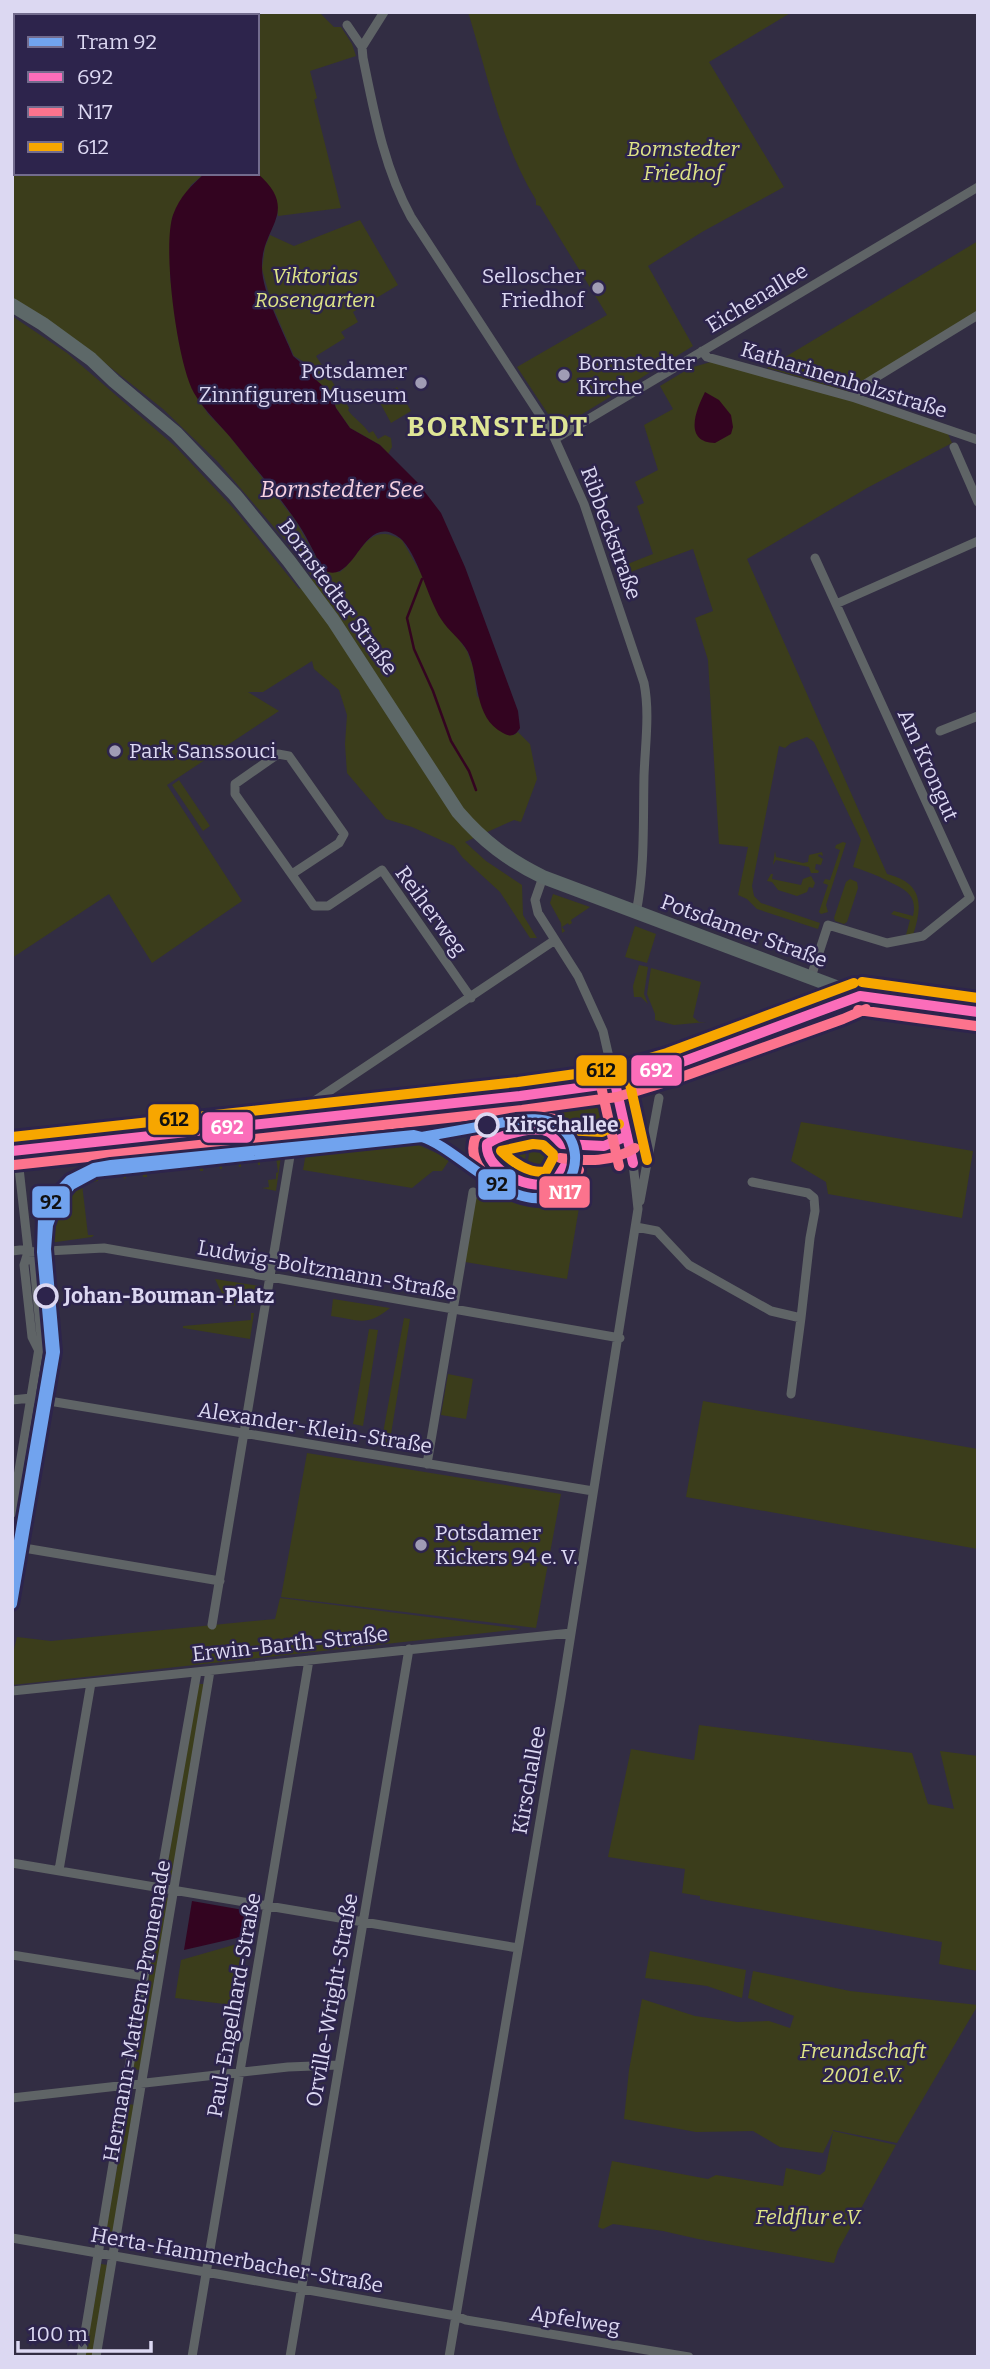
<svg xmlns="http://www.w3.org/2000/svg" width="990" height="2369" font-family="Bitter,serif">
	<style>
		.green { fill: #3b3d1b }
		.water { fill: #330420 }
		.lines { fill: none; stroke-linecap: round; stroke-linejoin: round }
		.stream { stroke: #330420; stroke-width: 2.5 }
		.minor { stroke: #5f6466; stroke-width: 9 }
		.tertiary { stroke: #5f6466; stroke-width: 10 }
		.primary { stroke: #5d6868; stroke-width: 14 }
		.tram { stroke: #63656e; stroke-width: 2 }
		.bus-1-casing { stroke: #2d244c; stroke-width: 16 }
		.bus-2-casing { stroke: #2d244c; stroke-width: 16 }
		.bus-3-casing { stroke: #2d244c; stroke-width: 16 }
		.bus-1 { stroke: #fb6dba; stroke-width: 10 }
		.bus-2 { stroke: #fc738d; stroke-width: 10 }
		.bus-3 { stroke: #f7a600; stroke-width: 10 }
		.tram-1-casing { stroke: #2d244c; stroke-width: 16 }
		.tram-1 { stroke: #71a3ee; stroke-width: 10 }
		.poi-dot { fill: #a09cb5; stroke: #2d244c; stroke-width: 2.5 }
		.stop-dot { fill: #2d244c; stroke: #dcd8f2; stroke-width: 3.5 }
		.labels { text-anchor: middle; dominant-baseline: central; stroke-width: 5; stroke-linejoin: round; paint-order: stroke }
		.park-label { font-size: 21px; font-style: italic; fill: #dee487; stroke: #2d244c }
		.poi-label { font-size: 21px; fill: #dcd8f2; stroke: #2d244c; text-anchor: start }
		.street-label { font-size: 21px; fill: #dcd8f2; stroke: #2d244c }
		.stop-label { font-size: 21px; font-weight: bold; fill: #dcd8f2; stroke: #2d244c; text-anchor: start }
		.water-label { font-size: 23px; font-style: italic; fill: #f8d2e2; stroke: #2d244c }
		.district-label { font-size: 28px; font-weight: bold; letter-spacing: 2px; fill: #dfe596; stroke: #2d244c }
		.line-badge { stroke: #2d244c; stroke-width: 2.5 }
		.badge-label { font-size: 19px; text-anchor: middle; font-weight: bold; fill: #fff }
		.pale-badge-label { font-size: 19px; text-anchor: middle; font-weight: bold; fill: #111 }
	</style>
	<rect width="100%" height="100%" fill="#322d43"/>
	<!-- green -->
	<path class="green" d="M12,12H238L233,16H16V173H187L190,176L195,173H205L191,185L172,218L170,276L179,343L194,392L208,414L228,434L295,520L323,570L340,572C362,554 368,520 402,540L458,638L467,651L473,667L477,696L514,735L518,732L530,744L537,779L521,822L514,820L465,842L486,861L522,885L523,915L537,938H530L500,892L463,858L454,846L412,827L386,819L347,773L345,744L347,715L339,690L314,669L312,661L263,692H248L279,711L167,785L242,901L152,963L109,894L12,958V316L67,353L176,447L234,509L299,589L313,578L285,540L218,462L163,409L87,349L12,299Z
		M271,12H319L334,27H341L352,44L356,56L310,71L317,98L314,100L341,208L278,216L275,197L257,173V16H253Z
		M468,12H792L709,62L784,187L702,232L648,266L693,346L558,429L517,367L607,315L540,206L536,205V200C501,143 488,76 468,12Z
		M360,220L398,285L353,312L358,322L341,332L345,338L316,356L349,408L348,410C354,419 363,423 369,433L373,431L378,439L385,435L391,438L392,447L388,454L380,445L350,428L336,408L331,393L315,379L311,366L294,356L272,305L262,269L265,247L270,235L294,246Z
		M978,241V314L849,392L767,368Z
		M714,361L917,420L948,434L952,443L867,488L747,559L887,874C923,883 923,905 913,935H906L910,920L891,914L894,911L913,916C919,890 897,887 880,877C871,873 863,870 853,867L861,840L814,742L807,737L791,743L785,748L779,746L752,886L754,896L761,903L820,923L818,929L757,909L747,899L738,895L748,847L719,844L708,660L695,618L713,611L693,549L617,577L615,569L653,554L637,506L644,503L635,482L658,470L644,425L673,409L660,386L690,368Z
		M397,387L411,411L391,423L378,399Z
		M179,780L210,826L203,831L172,785Z
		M843,842L846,843L826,905L828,912L821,914L819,912L828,885L823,883L825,879L830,880L840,850L835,848L836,845Z
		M775,851L776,857L803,863L808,862L809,855L822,852L823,856L819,854L818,856L823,859L821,865L816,864L815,869L819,871L818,873H811L809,867L776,860L773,865Z
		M771,874H773L772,879L801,885L803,879L811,876L815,883L813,888L809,887L807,892L797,896L778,890L772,882L767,881Z
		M850,879L857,882L858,888L847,922L844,924L835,921L834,918L846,882Z
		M553,894L590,907L571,920L572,923L569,925L568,923L562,927L565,931L562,933L561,923L550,903Z
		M635,926L656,934L647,963L625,957Z
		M639,965L648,967L644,994L648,1004L641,997H634L633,986Z
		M651,968L701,982L693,1017L699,1022H706L674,1025L655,1020V1014L647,994Z
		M601,1098L607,1099C618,1109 617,1124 617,1138L604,1142L578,1141L575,1135L578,1132L570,1123L566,1124C554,1114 541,1114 526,1113L525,1109Z
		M801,1122L973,1151L962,1218L828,1194L826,1182L791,1161Z
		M529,1135L522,1178L496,1161L493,1149L500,1141Z
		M532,1135C577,1131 567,1196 525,1180Z
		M398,1144H416L450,1159L442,1171H433L412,1188L303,1170L306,1153Z
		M278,1154L281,1156L276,1191L262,1188L269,1187L268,1180L276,1179V1173L278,1172L276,1157L260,1159V1165H258L257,1159L241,1161V1167H239L238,1161L222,1163V1169H220L218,1163L203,1165V1171H200L199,1165L147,1170V1177H143L142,1171L126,1173V1178L124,1179L123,1173L110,1174V1177L98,1179V1181L82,1184L88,1235H94L92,1237L49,1243C47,1219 58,1195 79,1182C101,1169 134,1170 159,1168C198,1163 238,1159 278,1154Z
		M583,1167V1184L567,1279L465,1262L479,1174C503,1189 530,1212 559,1194C569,1188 575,1179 578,1168Z
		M215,1279L259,1286L256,1303L228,1306Z
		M333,1299L390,1308C367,1327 359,1320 331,1316Z
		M251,1313H254L250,1339L183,1328V1326L251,1320Z
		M404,1318L410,1319L389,1446L381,1444Z
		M369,1329L378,1330L363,1426L353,1424Z
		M448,1374L473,1379L466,1419L441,1415Z
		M703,1401L978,1449V1549L686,1497Z
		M307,1453L561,1494L536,1628L281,1597Z
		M280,1598L521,1629L12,1685V1657L17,1637L51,1641L275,1619Z
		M198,1684H206L174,1875L166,1874Z
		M699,1725L912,1753L928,1804L954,1809L940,1751L978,1756V1971L939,1964L942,1942L700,1899V1896L682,1893L685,1869L608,1857L631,1749L694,1760Z
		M163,1897L170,1898L140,2070L133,2069Z
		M244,1942L233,2005L175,1998L181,1960Z
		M650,1951L746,1970L742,1998L707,1986L645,1978Z
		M753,1971L850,1991L978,2005L897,2143L833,2130V2131L896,2145L838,2250L834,2263L698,2239L663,2231L613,2224L603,2229L598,2227L612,2161L708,2179L716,2175L783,2186L786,2168L820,2175L825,2171L833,2132L823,2153L780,2147L753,2131L696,2132L624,2119L629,2070L642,1999L695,2016L737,2022L769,2021L790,2028L794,2016L748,1998Z
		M128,2104L135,2105L114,2232L106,2231Z
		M101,2264L108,2265L93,2357H85Z"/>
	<!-- water -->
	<path class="water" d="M205,173H257C302,212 260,227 262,268C262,292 284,333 293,356L300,362L311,366L315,379L331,393L336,408L350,428L380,445L418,483L441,513L465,567L518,711L520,728C516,735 511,738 503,733C473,717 480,679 468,652C462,640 448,631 441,619C428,599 417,552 400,538C362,509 356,588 323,570C314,553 306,534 294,518C276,492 255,468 235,443C222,426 205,412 194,393C177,363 162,247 173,215C180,196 191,186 205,173Z
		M705,392L719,400L731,415L733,427L731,434L715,443C682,442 697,408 705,392Z
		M192,1901L249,1911L245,1936L184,1950Z"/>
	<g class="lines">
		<!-- stream -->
		<path class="stream" d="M422,579L407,618L414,649L433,691L451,741L469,771L476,790"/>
		<!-- minor -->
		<path class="minor" d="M384,12L362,47L363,58C374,112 384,168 411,217L553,435L584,504L644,683C650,713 645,746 644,776C643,821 645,869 636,913
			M347,25L362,47
			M702,351L707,357L855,398L978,440
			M855,398L857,389L978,315
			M555,439L978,187
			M954,447L978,502
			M836,604L978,541
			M940,731L978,716
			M292,874L339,843L344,834L289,756L278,754L235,784V794L314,906H328L382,870L471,998
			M811,977L828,925L887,943L923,936L970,898L815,558
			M752,1182L808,1193L814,1198L815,1211L810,1238L801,1318
			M640,1201L659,1098
			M636,1227L657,1231L689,1265L771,1311L801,1318L791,1394
			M12,1251L28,1249
			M28,1252L104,1248L620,1338
			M28,1252L24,1265L32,1337L38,1349
			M12,1400L31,1398L593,1491
			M427,1464L473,1192
			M12,1513L41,1336L34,1264L28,1249L17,1150
			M12,1546L220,1581
			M212,1625L296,1120L310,1104L555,940
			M12,1691L571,1633
			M12,1863L518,1948
			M59,1870L91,1683
			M12,1955L144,1976
			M12,2098L288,2067L339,2065
			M12,2238L456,2316L466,2320L689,2357
			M81,2357L159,1887L197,1672
			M96,2357L210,1671
			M192,2357L309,1660
			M290,2357L409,1649
			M449,2357L561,1697L638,1209L633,1163L603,1031L578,976L538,913L535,900L543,877"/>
		<!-- tertiary -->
		<path class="tertiary" d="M12,1151L520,1096L615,1083L671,1066L838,1006L860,996"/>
		<!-- primary -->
		<path class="primary" d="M12,305L43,324L91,359L114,381L176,433L235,495L289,561L333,620L458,812C483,841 508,860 543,877L860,996L978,1012"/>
		<!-- tram -->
		<path class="tram" d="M392,1141L426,1143L451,1154
			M307,1145L327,1148"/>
		<!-- bus-1 casing -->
		<g class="bus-1-casing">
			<path id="bus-1" d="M860,996L978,1012
				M615,1083L633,1163
				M562,1144C558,1141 553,1134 549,1132C535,1125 499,1135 487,1144C484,1171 533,1193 555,1182L566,1164
				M562,1144L604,1146L627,1136
				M12,1151L520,1096L615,1083L671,1066L860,996"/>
		</g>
		<!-- bus-2 casing -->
		<g class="bus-2-casing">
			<path id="bus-2" d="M858,1010L976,1026
				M601,1086L619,1166
				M571,1134L555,1119L533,1116L491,1124L476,1136C458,1176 535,1217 564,1193C572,1186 575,1178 579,1170
				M560,1158C587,1161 611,1163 635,1148
				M14,1165L522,1110L617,1097L676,1079L843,1019L866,1009"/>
		</g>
		<!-- bus-3 casing -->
		<g class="bus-3-casing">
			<path id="bus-3" d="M862,982L978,998
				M629,1080L647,1160
				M564,1130L602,1132L619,1124
				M12,1137L518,1082L612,1069L667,1053L854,983
				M553,1154L543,1145L533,1144L501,1151C512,1162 531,1175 546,1171L553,1158"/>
		</g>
		<!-- bus-1 -->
		<use href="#bus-1" class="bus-1"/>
		<!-- bus-2 -->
		<use href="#bus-2" class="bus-2"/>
		<!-- bus-3 -->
		<use href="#bus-3" class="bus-3"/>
		<!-- tram-1 casing -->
		<g class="tram-1-casing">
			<path id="tram-1" d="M516,1120C528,1119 542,1118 553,1123C578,1134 582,1168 564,1186C524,1228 461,1149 422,1137Z
				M12,1582L51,1353L42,1252L43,1218L53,1198L70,1180L94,1168L111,1165L414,1135L422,1137
				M12,1604L55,1352L46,1249L48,1225L56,1203L71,1185L95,1172L422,1137"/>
		</g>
		<!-- tram-1 -->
		<use href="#tram-1" class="tram-1"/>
	</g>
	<!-- markers -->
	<g class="poi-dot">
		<circle cx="598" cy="288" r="7"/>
		<circle cx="564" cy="375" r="7"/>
		<circle cx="421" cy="383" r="7"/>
		<circle cx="115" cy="751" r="7"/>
		<circle cx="421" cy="1545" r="7"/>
	</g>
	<g class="stop-dot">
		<circle cx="487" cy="1125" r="11"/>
		<circle cx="46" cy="1296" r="11"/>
	</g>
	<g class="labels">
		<!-- park labels -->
		<g class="park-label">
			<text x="683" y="149">Bornstedter<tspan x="683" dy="24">Friedhof</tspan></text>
			<text x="315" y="276">Viktorias<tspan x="315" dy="24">Rosengarten</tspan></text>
			<text x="863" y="2051">Freundschaft<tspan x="863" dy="24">2001 e.V.</tspan></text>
			<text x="809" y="2217">Feldflur e.V.</text>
		</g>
		<!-- poi labels -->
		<g class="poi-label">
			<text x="584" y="276" text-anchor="end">Selloscher<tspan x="584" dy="24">Friedhof</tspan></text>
			<text x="578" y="363">Bornstedter<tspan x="578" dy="24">Kirche</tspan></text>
			<text x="407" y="371" text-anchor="end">Potsdamer<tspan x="407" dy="24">Zinnfiguren Museum</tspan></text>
			<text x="129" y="751">Park Sanssouci</text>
			<text x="435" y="1533">Potsdamer<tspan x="435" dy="24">Kickers 94 e. V.</tspan></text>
		</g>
		<!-- street labels -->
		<g class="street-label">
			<text transform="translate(757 298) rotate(-31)">Eichenallee</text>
			<text transform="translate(844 380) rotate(17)">Katharinenholzstraße</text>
			<text transform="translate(611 533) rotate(70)">Ribbeckstraße</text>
			<text transform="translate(338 597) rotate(54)">Bornstedter Straße</text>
			<text transform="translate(928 765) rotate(66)">Am Krongut</text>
			<text transform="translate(431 911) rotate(54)">Reiherweg</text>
			<text transform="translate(744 931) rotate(20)">Potsdamer Straße</text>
			<text transform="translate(327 1270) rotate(10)">Ludwig-Boltzmann-Straße</text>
			<text transform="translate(315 1428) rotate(9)">Alexander-Klein-Straße</text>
			<text transform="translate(290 1644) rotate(-6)">Erwin-Barth-Straße</text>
			<text transform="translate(529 1780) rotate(-80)">Kirschallee</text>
			<text transform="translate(332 2000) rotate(-80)">Orville-Wright-Straße</text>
			<text transform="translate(234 2005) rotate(-80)">Paul-Engelhard-Straße</text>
			<text transform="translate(137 2011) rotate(-80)">Hermann-Mattern-Promenade</text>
			<text transform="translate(237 2260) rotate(10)">Herta-Hammerbacher-Straße</text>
			<text transform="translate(575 2320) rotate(9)">Apfelweg</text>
		</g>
		<!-- stop labels -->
		<g class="stop-label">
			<text x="505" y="1125">Kirschallee</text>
			<text x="64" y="1296">Johan-Bouman-Platz</text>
		</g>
		<!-- water labels -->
		<g class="water-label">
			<text x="342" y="489">Bornstedter See</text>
		</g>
		<!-- district labels -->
		<g class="district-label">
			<text x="498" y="426">BORNSTEDT</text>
		</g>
	</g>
	<g class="line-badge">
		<rect x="630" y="1054" width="53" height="33" rx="7" fill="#fb6dba"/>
		<rect x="575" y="1054" width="53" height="33" rx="7" fill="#f7a600"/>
		<rect x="147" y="1103" width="53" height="33" rx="7" fill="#f7a600"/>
		<rect x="201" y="1111" width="53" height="33" rx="7" fill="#fb6dba"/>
		<rect x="477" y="1168" width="40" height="33" rx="7" fill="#71a3ee"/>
		<rect x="538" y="1175" width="53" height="34" rx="7" fill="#fc738d"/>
		<rect x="31" y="1185" width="40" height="34" rx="7" fill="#71a3ee"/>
	</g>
	<g class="badge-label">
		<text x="656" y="1077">692</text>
		<text x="227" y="1134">692</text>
		<text x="565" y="1199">N17</text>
	</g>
	<g class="pale-badge-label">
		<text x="601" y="1077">612</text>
		<text x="174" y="1126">612</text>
		<text x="497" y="1191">92</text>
		<text x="51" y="1209">92</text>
	</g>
	<!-- border -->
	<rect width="990" height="2369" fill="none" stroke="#dcd8f2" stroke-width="28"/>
	<!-- legend -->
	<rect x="14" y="14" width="245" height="161" fill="#2d244c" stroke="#736c8e" stroke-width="2"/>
	<rect x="28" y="37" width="35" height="10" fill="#71a3ee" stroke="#736c8e" stroke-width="2"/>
	<text x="77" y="49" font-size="21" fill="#dcd8f2">Tram 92</text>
	<rect x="28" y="72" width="35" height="10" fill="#fb6dba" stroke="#736c8e" stroke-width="2"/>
	<text x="77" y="84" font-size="21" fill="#dcd8f2">692</text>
	<rect x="28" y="107" width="35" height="10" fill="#fc738d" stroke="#736c8e" stroke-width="2"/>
	<text x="77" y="119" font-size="21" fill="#dcd8f2">N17</text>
	<rect x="28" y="142" width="35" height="10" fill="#f7a600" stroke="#736c8e" stroke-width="2"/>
	<text x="77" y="154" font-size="21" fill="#dcd8f2">612</text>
	<!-- scale -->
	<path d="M18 2341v10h133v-10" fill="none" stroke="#dcd8f2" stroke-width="3.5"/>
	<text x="28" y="2341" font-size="21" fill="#dcd8f2" stroke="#2d244c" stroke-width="5" paint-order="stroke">100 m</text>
</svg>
